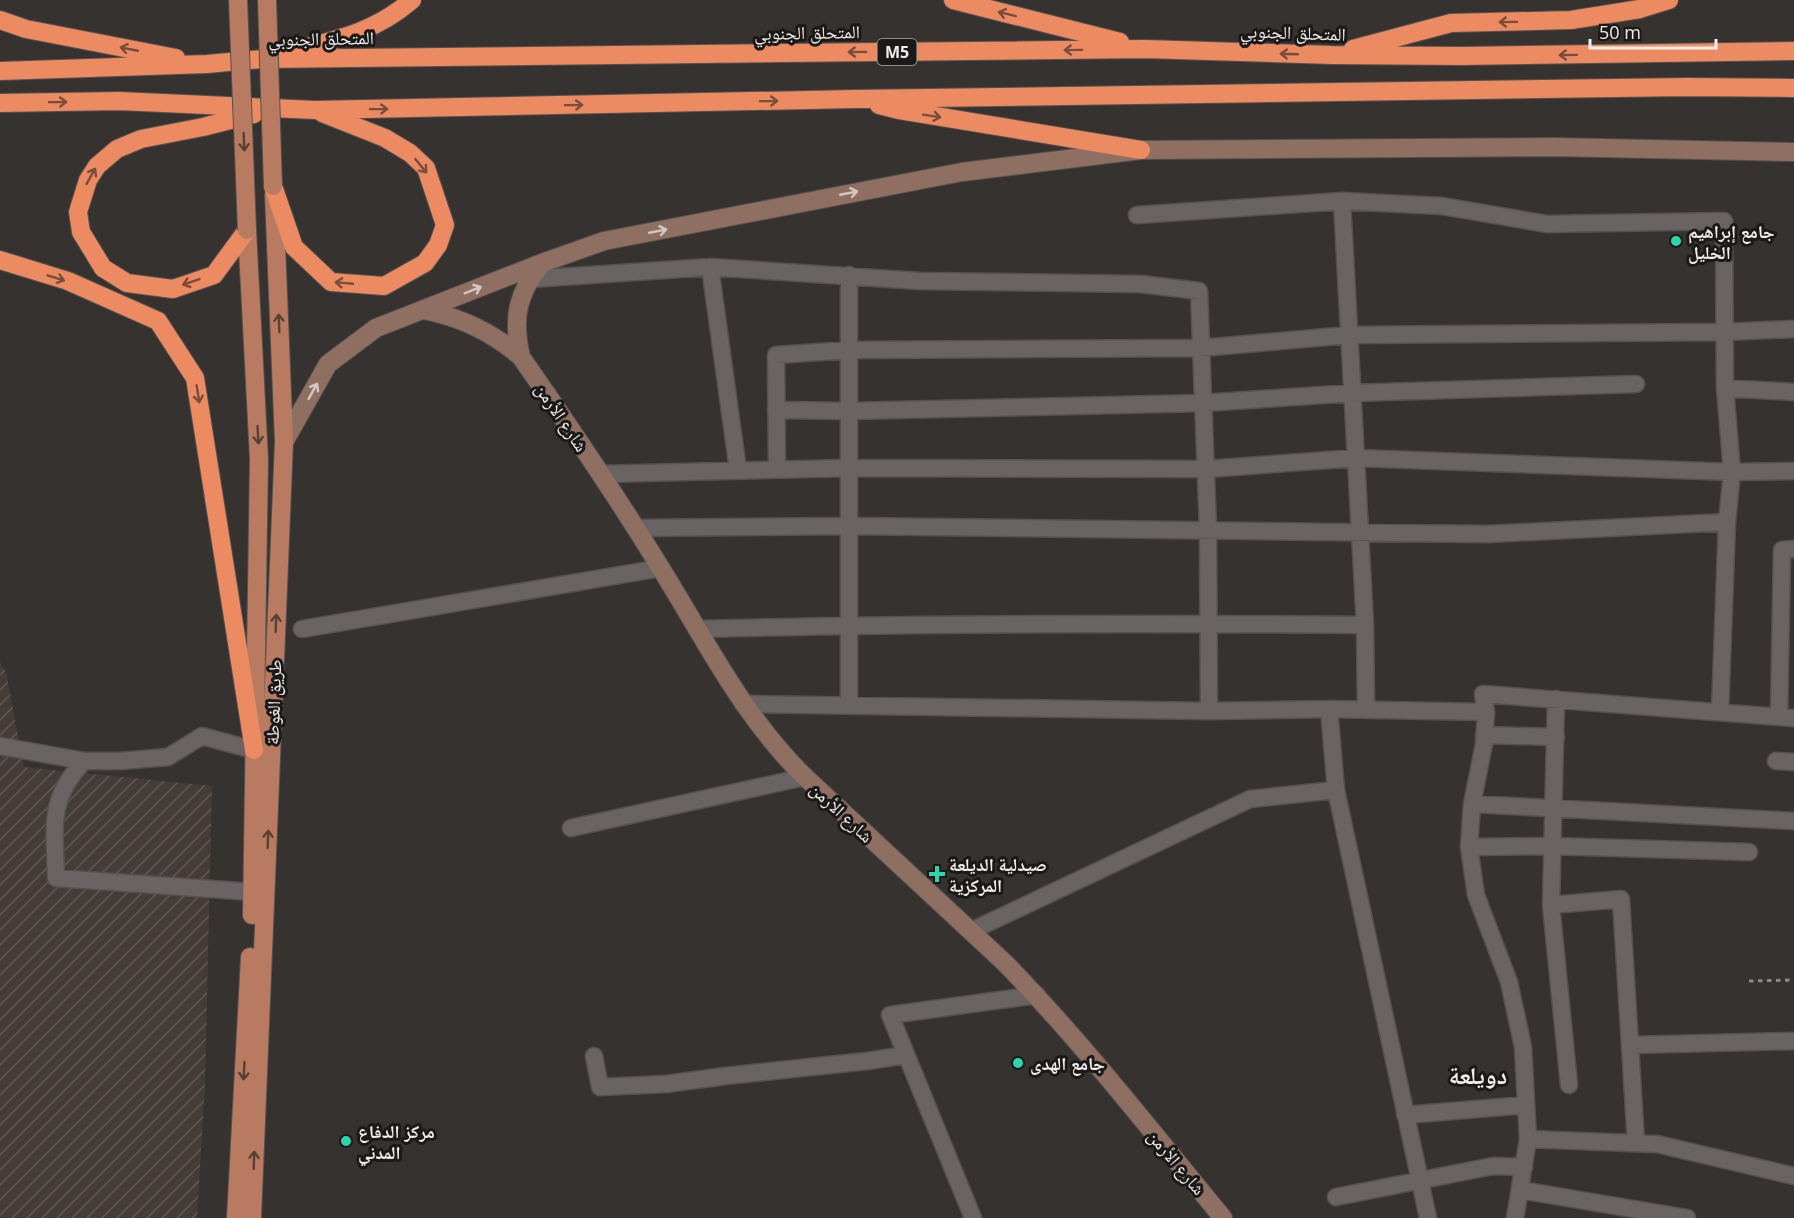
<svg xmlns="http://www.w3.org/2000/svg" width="1794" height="1218" font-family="'Open Sans','Noto Naskh Arabic',sans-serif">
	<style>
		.industrial { fill: url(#industrial-furrows) }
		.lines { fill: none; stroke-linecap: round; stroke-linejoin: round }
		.street-casing { stroke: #54514f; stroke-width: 19 }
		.secondary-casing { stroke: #54514f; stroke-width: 20 }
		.primary-casing { stroke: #54514f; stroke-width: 20 }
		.highway-casing { stroke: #54514f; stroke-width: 20 }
		.path { stroke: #8d8a88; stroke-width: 3; stroke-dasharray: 4.5 4.5; stroke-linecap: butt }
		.street { stroke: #696463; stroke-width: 16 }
		.secondary { stroke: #906f63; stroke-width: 18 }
		.primary { stroke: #b87b62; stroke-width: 18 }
		.highway { stroke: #ec8a62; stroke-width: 18 }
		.primary-bridge-casing { stroke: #54514f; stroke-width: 20; stroke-linecap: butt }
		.primary-bridge { stroke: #b87b62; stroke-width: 18 }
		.oneway { stroke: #7a4c3a }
		.oneway2 { stroke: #5a4136 }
		.oneway3 { stroke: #d3c7c3 }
		.poi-dot { fill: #2cd5ab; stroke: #1c1a19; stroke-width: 2 }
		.labels { text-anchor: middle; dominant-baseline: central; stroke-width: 6; stroke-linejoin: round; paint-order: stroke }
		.shield { fill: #1c1a19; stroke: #b0aead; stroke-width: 1.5 }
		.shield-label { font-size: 16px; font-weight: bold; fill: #f0edec }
		.street-label { font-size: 18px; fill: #f0edec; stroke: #1c1a19 }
		.poi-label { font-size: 18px; font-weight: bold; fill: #f0edec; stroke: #1c1a19; text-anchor: start }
		.district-label { font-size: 24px; font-weight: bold; fill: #f0edec; stroke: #1c1a19 }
	</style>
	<defs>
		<pattern id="industrial-furrows" width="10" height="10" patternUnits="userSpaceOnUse" patternTransform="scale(1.5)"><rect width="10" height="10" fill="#453c37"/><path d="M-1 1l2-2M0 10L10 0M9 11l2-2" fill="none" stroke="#605854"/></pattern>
	</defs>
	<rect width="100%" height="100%" fill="#363230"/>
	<!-- industrial -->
	<path class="industrial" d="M0,662L6,672L24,767L212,786L205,1084L197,1218H0Z"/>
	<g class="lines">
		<!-- street casing -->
		<g class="street-casing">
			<path id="street" d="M1342,201L1365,625L1366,710
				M1137,215L1342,201L1442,206L1547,224L1724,221L1725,388L1732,472L1727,522L1720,712
				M710,267L738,470
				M849,275V706
				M530,279L710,267L920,281L1141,284L1199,291L1208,530L1209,711
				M1725,388L1794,392
				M776,410L849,411L1203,403L1352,393L1636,384
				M777,469L776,355L849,350L1201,348L1349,335L1724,332L1794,329
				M601,474L849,468L1206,469L1356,458L1732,472L1794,471
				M636,528L849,526L1487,534L1727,522
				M302,629L661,568
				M697,629C920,623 1142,623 1365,625
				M1556,699L1551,905L1569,1085
				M743,704L1209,711L1329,709L1486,712
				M1329,709L1336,790L1428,1218
				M1779,717L1782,550L1794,549
				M1484,735L1556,737
				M0,746L84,761H120L168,757L202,736L254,750
				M84,761C47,799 55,829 56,878L253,892
				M1776,761L1794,762
				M1472,804L1794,821
				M571,828L805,777
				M1469,847L1552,846L1749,852
				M1551,905L1621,899L1636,1143
				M971,931L1250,799L1336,790
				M1630,1045L1794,1041
				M594,1056L600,1087L666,1084L725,1076L867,1061L906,1055
				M1405,1115L1526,1105
				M1528,1139L1657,1144L1794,1176
				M1520,1190L1687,1218
				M1336,1197L1493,1166L1524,1167
				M973,1218L890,1015L1037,995
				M1515,1218L1528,1139L1523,1047L1509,982L1476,895L1469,847L1472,804L1484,744L1486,712L1483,694L1794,718"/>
		</g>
		<!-- secondary casing -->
		<g class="secondary-casing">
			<path id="secondary" d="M423,310C461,317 492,332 521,357C569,426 616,495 660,567C705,639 743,717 805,777L1005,963C1083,1043 1152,1132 1223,1218
				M521,357C512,318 517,294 542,263
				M284,442L328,364L376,328L542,263L604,241L962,172L1141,150L1554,147L1794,152"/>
		</g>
		<!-- primary casing -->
		<g class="primary-casing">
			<path id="primary" d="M247,230L259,459L252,915
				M236,1218L250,957
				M252,1218L284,442L274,195"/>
		</g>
		<!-- highway casing -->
		<g class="highway-casing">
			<path id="highway" d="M953,0L1120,42
				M0,20L26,29L176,58
				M1353,49L1451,23L1571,20L1640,9L1669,0
				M288,52C335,40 374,33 412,0
				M0,71L207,64L262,59L1145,49L1332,55L1461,56L1794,51
				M0,103L119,101L315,110L854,99L1687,87L1794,88
				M879,105L899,110L1141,150
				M273,186L294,247L331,282L384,286L425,263L438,245L445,225L426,168L410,153L385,138L322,113
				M247,230L214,275L173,289L127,283L103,268L81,232L78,212L88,180L97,166L117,149L141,139L203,127L254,114
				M0,260L68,281L158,321L195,378L254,750"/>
		</g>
		<!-- path -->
		<path class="path" d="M1749,981L1794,980"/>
		<!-- street -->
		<use href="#street" class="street"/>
		<!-- secondary -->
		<use href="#secondary" class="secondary"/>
		<!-- primary -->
		<use href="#primary" class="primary"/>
		<!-- highway -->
		<use href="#highway" class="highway"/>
		<!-- primary-bridge casing -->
		<g class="primary-bridge-casing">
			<path id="primary-bridge" d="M238,0L247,230
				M267,0L273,186"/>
		</g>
		<!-- primary-bridge -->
		<use href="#primary-bridge" class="primary-bridge"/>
	</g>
	<!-- one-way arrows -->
	<defs><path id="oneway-shaft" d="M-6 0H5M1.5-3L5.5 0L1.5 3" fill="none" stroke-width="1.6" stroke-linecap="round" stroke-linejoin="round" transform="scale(1.5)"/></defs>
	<g class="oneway">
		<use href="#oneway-shaft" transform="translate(1007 14) rotate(-166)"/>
		<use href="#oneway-shaft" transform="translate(1508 22) rotate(179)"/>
		<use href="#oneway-shaft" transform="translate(129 49) rotate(-169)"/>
		<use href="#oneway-shaft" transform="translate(1073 50) rotate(179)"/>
		<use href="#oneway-shaft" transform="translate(857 52) rotate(179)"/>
		<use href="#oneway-shaft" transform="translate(1289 54) rotate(-178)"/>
		<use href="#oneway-shaft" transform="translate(1568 55) rotate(179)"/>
		<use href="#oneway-shaft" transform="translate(769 101) rotate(-1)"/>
		<use href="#oneway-shaft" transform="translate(58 102) rotate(-1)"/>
		<use href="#oneway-shaft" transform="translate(574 105) rotate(-1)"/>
		<use href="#oneway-shaft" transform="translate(379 109) rotate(-1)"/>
		<use href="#oneway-shaft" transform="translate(932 116) rotate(9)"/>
		<use href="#oneway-shaft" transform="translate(421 166) rotate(51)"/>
		<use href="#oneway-shaft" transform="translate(91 176) rotate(-61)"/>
		<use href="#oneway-shaft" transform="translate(56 278) rotate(17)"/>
		<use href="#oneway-shaft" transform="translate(191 282) rotate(161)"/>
		<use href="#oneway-shaft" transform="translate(344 283) rotate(-175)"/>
		<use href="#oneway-shaft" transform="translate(198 394) rotate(81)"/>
	</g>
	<g class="oneway2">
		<use href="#oneway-shaft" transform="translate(244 142) rotate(88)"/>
		<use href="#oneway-shaft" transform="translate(279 323) rotate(-92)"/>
		<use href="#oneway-shaft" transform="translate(258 435) rotate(87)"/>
		<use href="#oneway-shaft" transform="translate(276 623) rotate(-88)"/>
		<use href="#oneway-shaft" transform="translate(268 839) rotate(-88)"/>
		<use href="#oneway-shaft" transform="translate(244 1071) rotate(93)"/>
		<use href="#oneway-shaft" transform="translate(254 1160) rotate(-88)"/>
	</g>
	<g class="oneway3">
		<use href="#oneway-shaft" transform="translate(849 193) rotate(-11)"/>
		<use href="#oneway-shaft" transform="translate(658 231) rotate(-11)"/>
		<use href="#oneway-shaft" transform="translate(473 290) rotate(-22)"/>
		<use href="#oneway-shaft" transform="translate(313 391) rotate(-61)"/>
	</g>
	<!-- markers -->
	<g class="poi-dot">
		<circle cx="1676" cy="241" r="6"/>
		<path d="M934 865h6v6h6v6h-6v6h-6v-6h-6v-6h6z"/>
		<circle cx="1018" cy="1063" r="6"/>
		<circle cx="346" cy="1141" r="6"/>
	</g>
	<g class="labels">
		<!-- shield labels -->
		<rect class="shield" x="877.5" y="39" width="39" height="26" rx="4.5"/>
		<g class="shield-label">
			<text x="897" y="52">M5</text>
		</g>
		<!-- street labels -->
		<g class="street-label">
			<text transform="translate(807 32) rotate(-1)">المتحلق الجنوبي</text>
			<text transform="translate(1293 32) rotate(2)">المتحلق الجنوبي</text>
			<text transform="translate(321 38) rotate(-1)">المتحلق الجنوبي</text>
			<text transform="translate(562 417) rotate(56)">شارع الأرمن</text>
			<text transform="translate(273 702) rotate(-88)">طريق الغوطة</text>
			<text transform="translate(842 812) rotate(43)">شارع الأرمن</text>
			<text transform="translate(1177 1162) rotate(50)">شارع الأرمن</text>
		</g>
		<!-- poi labels -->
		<g class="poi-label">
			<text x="1688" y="231">جامع إبراهيم<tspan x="1688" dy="21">الخليل</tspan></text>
			<text x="949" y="864">صيدلية الديلعة<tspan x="949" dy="21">المركزية</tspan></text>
			<text x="1030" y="1063">جامع الهدى</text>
			<text x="358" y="1131">مركز الدفاع<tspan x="358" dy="21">المدني</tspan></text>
		</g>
		<!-- district labels -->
		<g class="district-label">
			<text x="1478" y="1074">دويلعة</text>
		</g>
	</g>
	<!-- scale -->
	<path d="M1590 39v9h126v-9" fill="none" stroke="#f0edec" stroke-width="3"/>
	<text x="1599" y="39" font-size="18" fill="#f0edec" stroke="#1c1a19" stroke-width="4.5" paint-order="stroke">50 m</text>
</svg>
